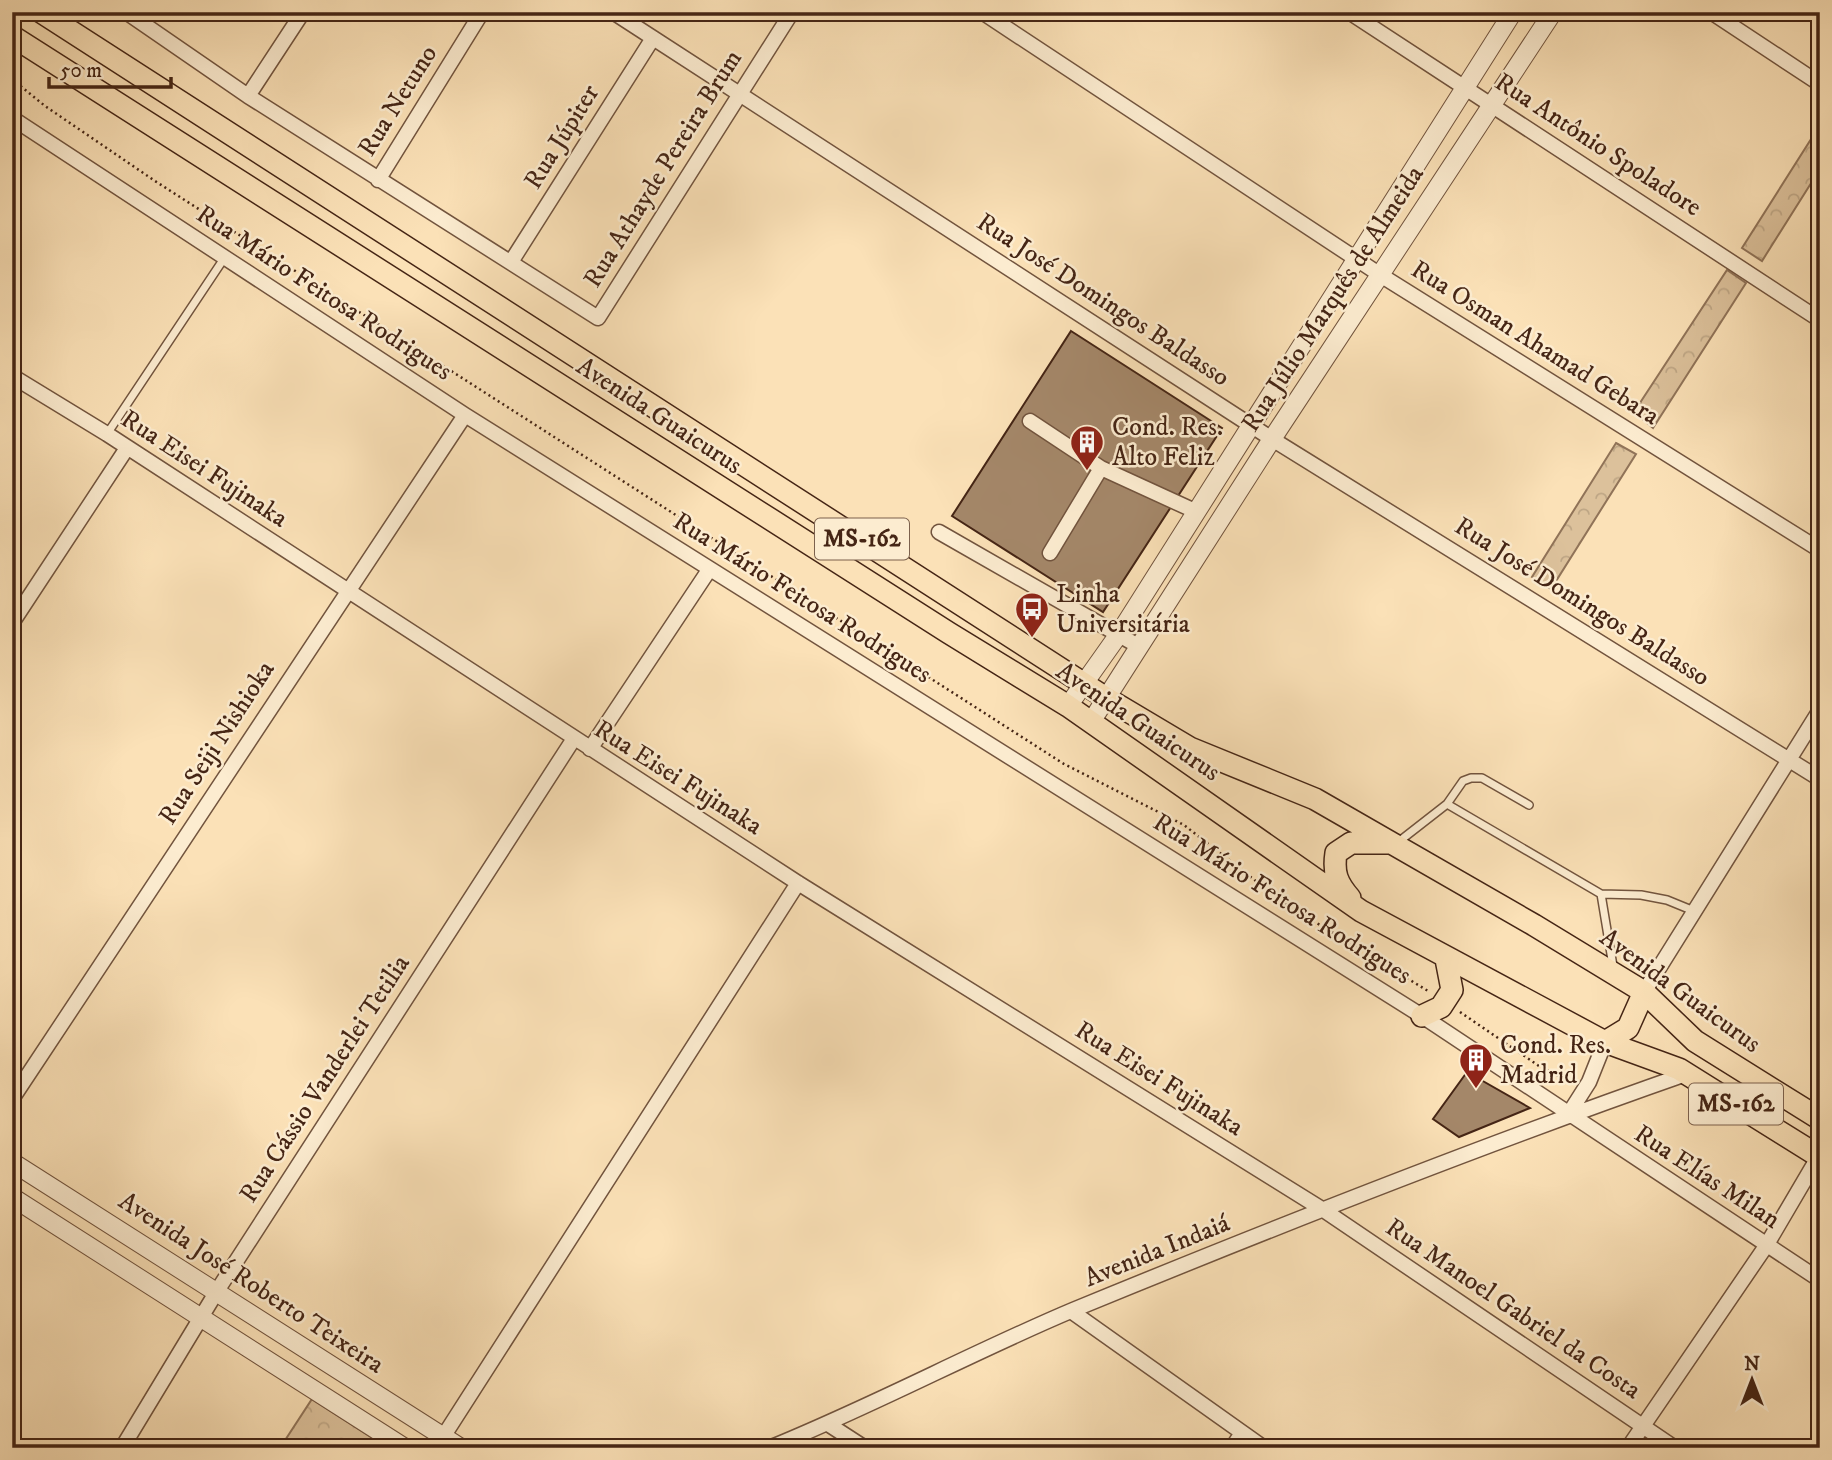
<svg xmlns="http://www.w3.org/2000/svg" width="1832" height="1460" font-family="'IM FELL DW Pica',serif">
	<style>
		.forest { fill: url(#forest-crowns); stroke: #907358; stroke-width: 2 }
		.building { fill: #a48769; stroke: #452515; stroke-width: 2 }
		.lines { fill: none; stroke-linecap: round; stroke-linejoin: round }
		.service-casing { stroke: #72543e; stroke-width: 10 }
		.minor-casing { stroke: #72543e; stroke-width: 17 }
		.tertiary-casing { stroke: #72543e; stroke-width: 20 }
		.primary-casing { stroke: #452515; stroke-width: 24 }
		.path { stroke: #452515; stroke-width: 2.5; stroke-dasharray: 2 3.5; stroke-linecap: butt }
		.service { stroke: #fcecd0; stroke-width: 7 }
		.minor { stroke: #fcecd0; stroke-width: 14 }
		.tertiary { stroke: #fcecd0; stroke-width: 18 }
		.primary { stroke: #fbe1b7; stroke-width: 21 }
		.labels { text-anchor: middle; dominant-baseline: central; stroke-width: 5; stroke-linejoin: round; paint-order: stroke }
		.shield { fill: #fcecd0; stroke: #7c614d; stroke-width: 2 }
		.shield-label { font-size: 24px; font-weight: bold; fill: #452515 }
		.street-label { font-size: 26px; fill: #452515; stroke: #fcecd0 }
		.poi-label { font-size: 26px; fill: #452515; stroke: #fcecd0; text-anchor: start }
	</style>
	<defs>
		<pattern id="forest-crowns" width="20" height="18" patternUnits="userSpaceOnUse" patternTransform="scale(1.75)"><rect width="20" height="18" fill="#dcc19b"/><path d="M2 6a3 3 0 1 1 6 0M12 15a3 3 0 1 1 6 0" fill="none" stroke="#bea685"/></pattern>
	</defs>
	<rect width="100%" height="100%" fill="#fbe1b7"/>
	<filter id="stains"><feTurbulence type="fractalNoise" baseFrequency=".00286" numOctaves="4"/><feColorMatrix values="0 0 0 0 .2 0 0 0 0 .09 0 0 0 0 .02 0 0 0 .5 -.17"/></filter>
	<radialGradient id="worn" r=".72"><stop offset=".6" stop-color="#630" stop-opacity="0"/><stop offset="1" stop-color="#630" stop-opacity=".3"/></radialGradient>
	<!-- forest -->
	<path class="forest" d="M1820,125V169L1762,261L1742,248Z
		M1727,270L1746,283L1653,428L1634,412Z
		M1616,443L1636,454L1551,589L1532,577Z
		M312,1399L388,1448H280Z"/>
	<!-- building -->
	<path class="building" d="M1071,331L1222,428L1103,612L952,516Z
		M1467,1072L1530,1108L1459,1137L1433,1119Z"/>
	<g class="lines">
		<!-- service casing -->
		<g class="service-casing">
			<path id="service" d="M107,434L225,257
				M1447,804L1601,894L1641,895L1667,900L1694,911
				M1397,843L1447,804L1463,781L1471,778H1482L1529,805
				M1601,894L1613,966"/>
		</g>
		<!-- minor casing -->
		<g class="minor-casing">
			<path id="minor" d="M126,12L248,96L598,318L792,12
				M613,12L1272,439L1820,779
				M982,12L1382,276L1820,550
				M1349,12L1820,320
				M1711,12L1820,84
				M248,96L303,12
				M12,118L465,415L1422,1016L1820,1280
				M378,180L482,12
				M511,262L653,38
				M12,376L107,434L798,883L1325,1211L1675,1448
				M1030,421L1101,468L1195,511
				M939,532L1140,647
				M1050,553L1101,468
				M12,623L127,448
				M590,749L709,570
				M1644,992L1820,710
				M12,1099L465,415
				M1568,1115L1589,1082L1605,1042
				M1071,1311L1264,1448
				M828,1424L865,1448
				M122,1448L217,1291L573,740
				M436,1448L798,883
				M769,1448C873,1406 971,1353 1073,1310C1275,1227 1480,1146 1686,1074
				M1232,1448L1242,1433
				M1628,1448L1766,1246L1820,1154"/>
		</g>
		<!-- tertiary casing -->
		<g class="tertiary-casing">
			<path id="tertiary" d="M1068,706L1119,634L1513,12
				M1091,722L1272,439L1553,12
				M12,1162L461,1448
				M12,1197L405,1448"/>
		</g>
		<!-- primary casing -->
		<g class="primary-casing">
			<path id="primary" d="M41,12L1106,698L1190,748L1315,799L1534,925L1644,992L1695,1041L1820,1119
				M12,36L949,633L1068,706L1361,911L1605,1042L1679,1069L1820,1157
				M1350,898C1337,883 1333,873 1336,853L1351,843H1390
				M1422,1016L1441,1007L1452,990L1446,959
				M1605,1042L1628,1028L1644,992"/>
		</g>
		<!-- path -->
		<path class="path" d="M12,79L45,106L155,181L1064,764L1184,825L1284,903L1428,991
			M1460,1012L1539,1066L1572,1083"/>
		<!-- service -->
		<use href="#service" class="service"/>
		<!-- minor -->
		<use href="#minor" class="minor"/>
		<!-- tertiary -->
		<use href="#tertiary" class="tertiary"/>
		<!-- primary -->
		<use href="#primary" class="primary"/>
	</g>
	<!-- icons -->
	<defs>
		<g id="building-pin" transform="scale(1.75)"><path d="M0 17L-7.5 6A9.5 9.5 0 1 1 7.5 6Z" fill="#8f2418" stroke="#fcecd0"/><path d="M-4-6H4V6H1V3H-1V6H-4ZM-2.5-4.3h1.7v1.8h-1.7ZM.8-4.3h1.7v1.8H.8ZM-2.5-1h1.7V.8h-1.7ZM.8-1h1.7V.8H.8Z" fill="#fff"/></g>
		<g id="bus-pin" transform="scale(1.75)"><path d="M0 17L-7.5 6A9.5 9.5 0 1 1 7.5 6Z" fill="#8f2418" stroke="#fcecd0"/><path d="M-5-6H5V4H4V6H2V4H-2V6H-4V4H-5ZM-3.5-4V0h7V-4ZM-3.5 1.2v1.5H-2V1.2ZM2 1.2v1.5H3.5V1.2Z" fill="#fff"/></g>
	</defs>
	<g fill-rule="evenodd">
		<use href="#building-pin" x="1087" y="442"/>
		<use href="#bus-pin" x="1032" y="609"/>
		<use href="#building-pin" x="1476" y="1060"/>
	</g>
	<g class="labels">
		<!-- shield labels -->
		<g class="shield">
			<rect x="815" y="518.5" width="94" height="41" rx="5"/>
			<rect x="1689" y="1083.5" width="94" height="41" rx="5"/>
		</g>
		<g class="shield-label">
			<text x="862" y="539">MS-162</text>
			<text x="1736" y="1104">MS-162</text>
		</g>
		<!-- street labels -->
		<g class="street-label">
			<text transform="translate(398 101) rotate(-58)">Rua Netuno</text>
			<text transform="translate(562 137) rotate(-58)">Rua Júpiter</text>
			<text transform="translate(1598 145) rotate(33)">Rua Antônio Spoladore</text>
			<text transform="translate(663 169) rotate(-58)">Rua Athayde Pereira Brum</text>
			<text transform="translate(324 293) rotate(33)">Rua Mário Feitosa Rodrigues</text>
			<text transform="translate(1333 299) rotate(-57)">Rua Júlio Marquês de Almeida</text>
			<text transform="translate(1103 300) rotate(33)">Rua José Domingos Baldasso</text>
			<text transform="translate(1535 343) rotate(32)">Rua Osman Ahamad Gebara</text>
			<text transform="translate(659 416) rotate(33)">Avenida Guaicurus</text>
			<text transform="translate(204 469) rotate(33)">Rua Eisei Fujinaka</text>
			<text transform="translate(802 598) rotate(32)">Rua Mário Feitosa Rodrigues</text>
			<text transform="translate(1582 602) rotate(32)">Rua José Domingos Baldasso</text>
			<text transform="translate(1138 722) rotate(34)">Avenida Guaicurus</text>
			<text transform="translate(217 743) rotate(-57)">Rua Seiji Nishioka</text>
			<text transform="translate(678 778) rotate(32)">Rua Eisei Fujinaka</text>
			<text transform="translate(1282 899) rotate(32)">Rua Mário Feitosa Rodrigues</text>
			<text transform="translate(1680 991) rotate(36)">Avenida Guaicurus</text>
			<text transform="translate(325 1079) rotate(-57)">Rua Cássio Vanderlei Tetilia</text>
			<text transform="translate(1159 1079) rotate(32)">Rua Eisei Fujinaka</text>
			<text transform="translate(1707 1177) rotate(33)">Rua Elías Milan</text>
			<text transform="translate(1157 1251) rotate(-22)">Avenida Indaiá</text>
			<text transform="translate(251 1283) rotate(33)">Avenida José Roberto Teixeira</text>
			<text transform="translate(1513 1309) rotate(34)">Rua Manoel Gabriel da Costa</text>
		</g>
		<!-- poi labels -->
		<g class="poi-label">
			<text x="1112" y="427">Cond. Res.<tspan x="1112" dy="30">Alto Feliz</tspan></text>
			<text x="1056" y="594">Linha<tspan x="1056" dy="30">Universitária</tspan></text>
			<text x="1500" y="1045">Cond. Res.<tspan x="1500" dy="30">Madrid</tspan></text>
		</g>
	</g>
	<!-- margin -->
	<rect width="1832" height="1460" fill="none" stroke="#fbe1b7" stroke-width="42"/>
	<rect x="14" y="14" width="1804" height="1432" fill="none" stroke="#452515" stroke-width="3.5"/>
	<rect x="21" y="21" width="1790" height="1418" fill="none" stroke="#452515" stroke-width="2"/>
	<!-- north arrow -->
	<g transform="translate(1752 1380)" stroke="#fcecd0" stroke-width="5" paint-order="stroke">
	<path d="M0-5L12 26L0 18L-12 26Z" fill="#452515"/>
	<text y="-10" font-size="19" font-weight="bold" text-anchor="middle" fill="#452515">N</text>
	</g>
	<!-- scale -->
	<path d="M49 77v10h122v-10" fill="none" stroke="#452515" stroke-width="3.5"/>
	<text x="60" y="77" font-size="21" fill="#452515" stroke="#fcecd0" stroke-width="5" paint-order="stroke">50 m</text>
	<rect width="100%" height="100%" filter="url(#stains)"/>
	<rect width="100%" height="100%" fill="url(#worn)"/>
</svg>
